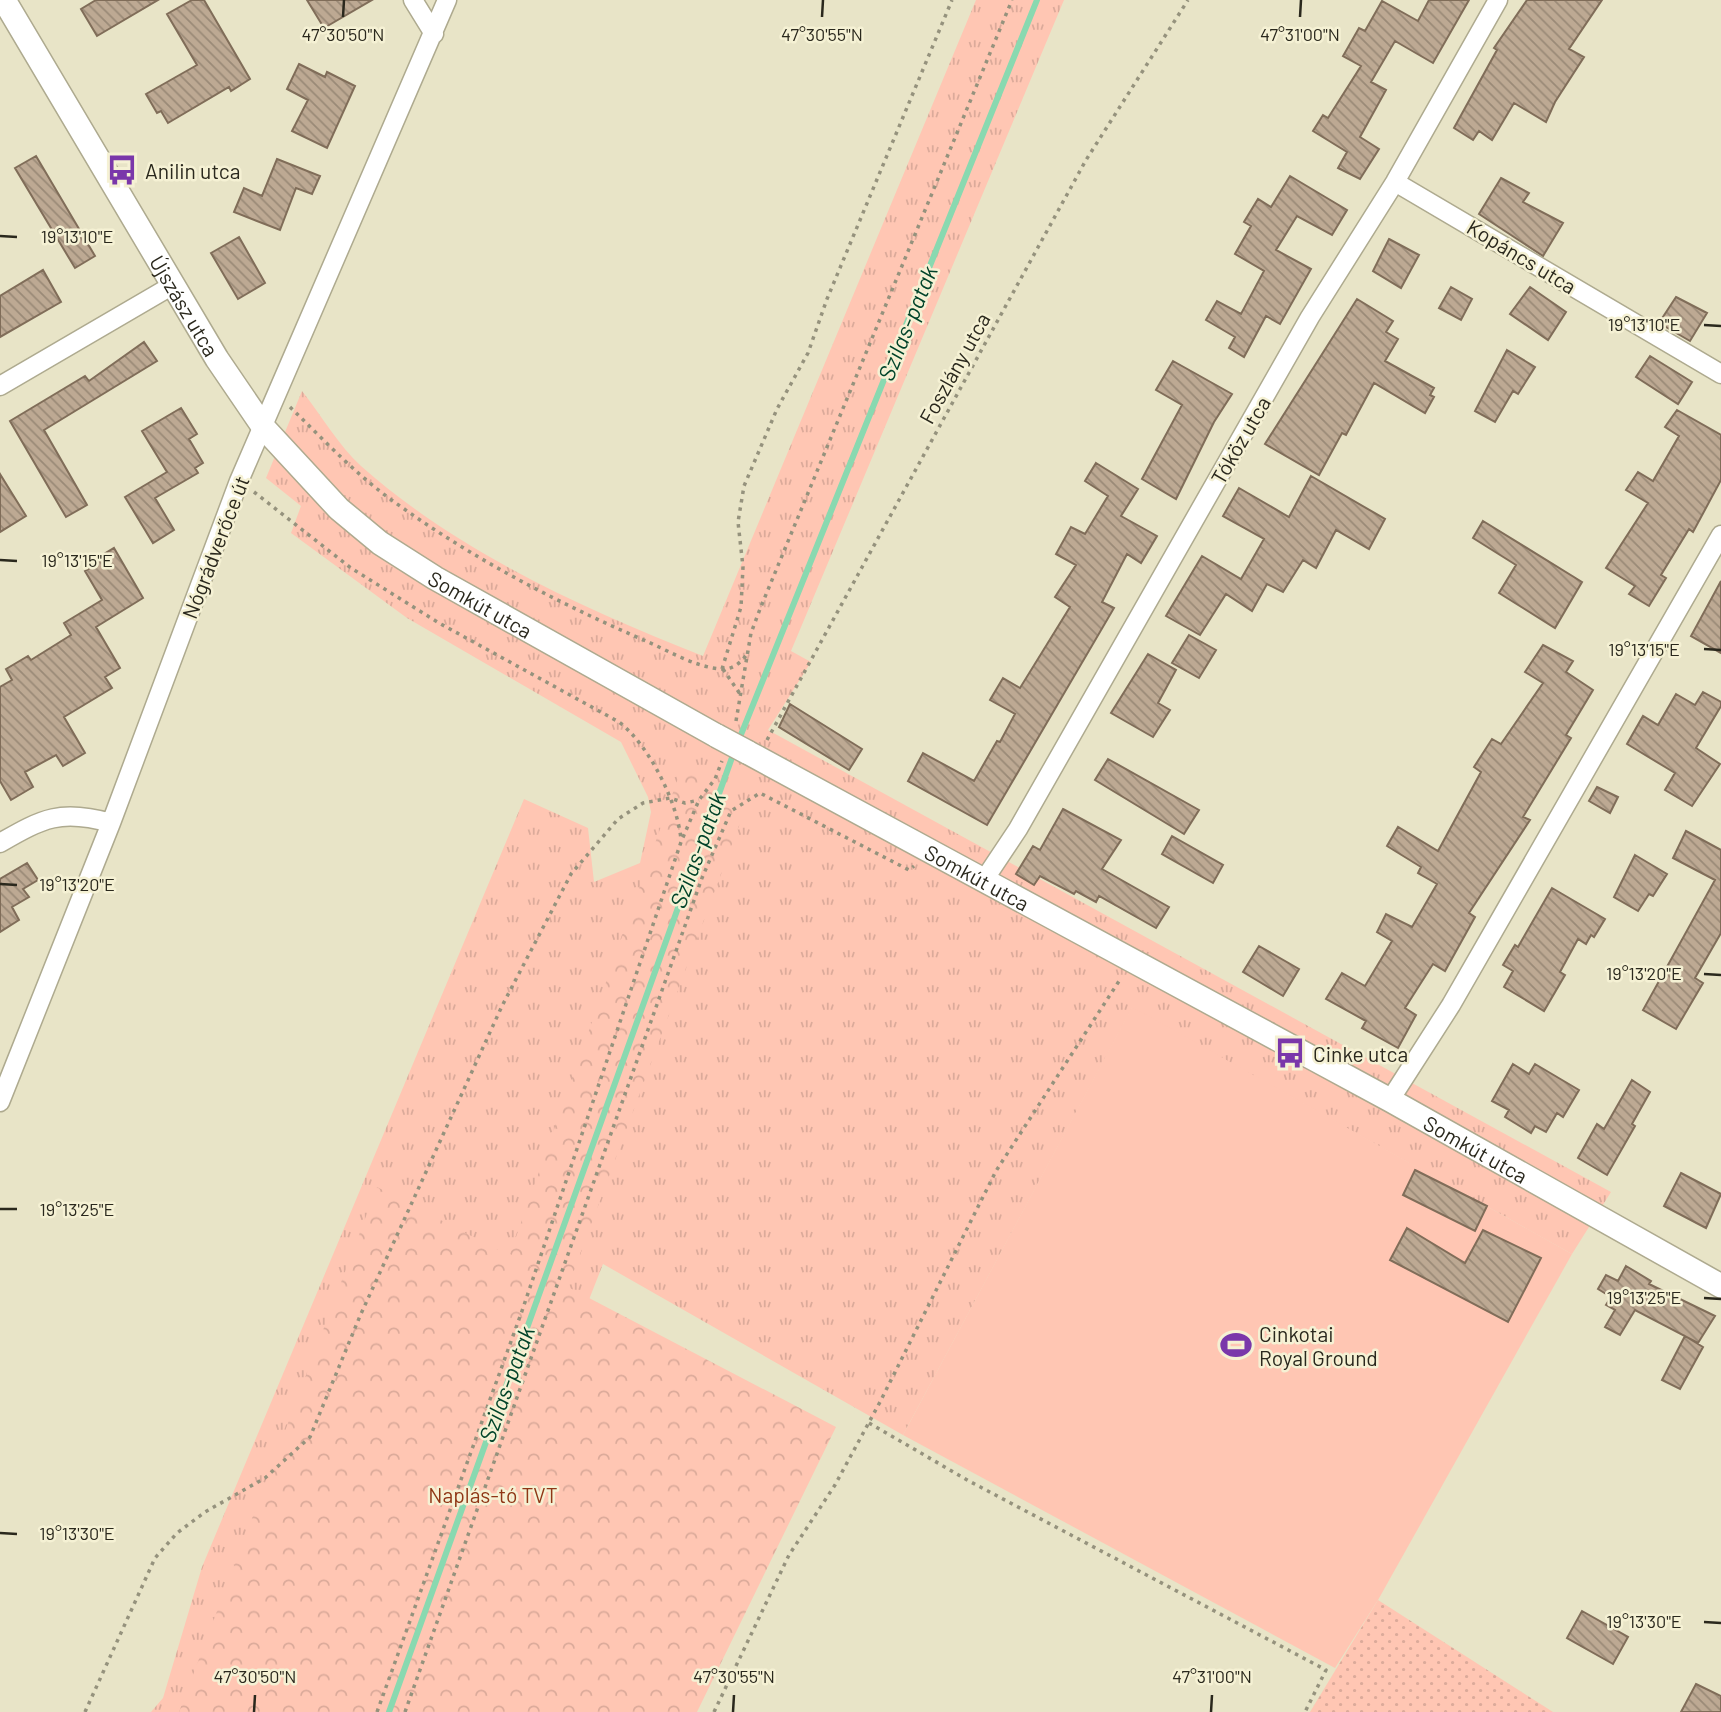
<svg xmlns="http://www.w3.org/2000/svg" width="1721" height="1712" font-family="Barlow,sans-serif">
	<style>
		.grass { fill: url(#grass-tufts) }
		.forest { fill: url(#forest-crowns) }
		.garden { fill: url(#garden-dots) }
		.pitch { fill: #ffc6b3 }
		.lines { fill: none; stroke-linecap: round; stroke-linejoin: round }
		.stream { stroke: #89d9b0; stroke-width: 6 }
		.building { fill: url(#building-back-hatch); stroke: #806d59; stroke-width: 2 }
		.minor-casing { stroke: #aeaa8f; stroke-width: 21 }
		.tertiary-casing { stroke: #aeaa8f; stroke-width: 26 }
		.path { stroke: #95927d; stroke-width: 3.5; stroke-dasharray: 3.5 5; stroke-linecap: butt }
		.minor { stroke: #fff; stroke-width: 18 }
		.tertiary { stroke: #fff; stroke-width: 23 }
		.tertiary-bridge-casing { stroke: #aeaa8f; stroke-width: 26; stroke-linecap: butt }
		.tertiary-bridge { stroke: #fff; stroke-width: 23 }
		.ticks { fill: none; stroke: #2a281d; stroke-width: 2.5 }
		.labels { text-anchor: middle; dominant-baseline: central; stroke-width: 5; stroke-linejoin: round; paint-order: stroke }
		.poi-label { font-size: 21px; fill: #2a281d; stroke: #f5f1d4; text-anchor: start }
		.street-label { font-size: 21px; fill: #2a281d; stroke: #f5f1d4 }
		.park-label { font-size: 21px; fill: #8f3615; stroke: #f5f1d4 }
		.water-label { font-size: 23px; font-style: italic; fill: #004329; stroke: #f5f1d4 }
		.ticks-label { font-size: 18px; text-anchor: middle; fill: #2a281d; stroke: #f5f1d4; stroke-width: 5; stroke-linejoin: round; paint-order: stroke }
	</style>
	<defs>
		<pattern id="grass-tufts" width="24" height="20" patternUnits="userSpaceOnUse" patternTransform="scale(1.75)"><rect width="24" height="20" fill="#ffc6b3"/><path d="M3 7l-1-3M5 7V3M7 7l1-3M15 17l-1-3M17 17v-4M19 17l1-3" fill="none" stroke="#dbaa9a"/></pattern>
		<pattern id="forest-crowns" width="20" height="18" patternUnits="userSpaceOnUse" patternTransform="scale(1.75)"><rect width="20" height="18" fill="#ffc6b3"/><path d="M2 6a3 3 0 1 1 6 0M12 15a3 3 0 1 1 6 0" fill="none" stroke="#dbaa9a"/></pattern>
		<pattern id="garden-dots" width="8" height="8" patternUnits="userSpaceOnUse" patternTransform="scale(1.75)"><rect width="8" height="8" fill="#ffc6b3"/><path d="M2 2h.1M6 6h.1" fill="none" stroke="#dbaa9a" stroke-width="1.8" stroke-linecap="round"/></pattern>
		<pattern id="building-back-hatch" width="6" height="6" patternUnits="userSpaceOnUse" patternTransform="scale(1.75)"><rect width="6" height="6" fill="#bda993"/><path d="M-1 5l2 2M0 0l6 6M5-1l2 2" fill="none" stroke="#9a8a77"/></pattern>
	</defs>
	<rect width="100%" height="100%" fill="#e8e4c7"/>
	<!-- grass -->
	<path class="grass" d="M976,0H1064L791,651L811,662L768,730L1611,1192L1572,1254L1132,1008L903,1435L603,1264L427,1712H151L163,1698L202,1567L524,799L588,828L594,882L640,863L651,812L648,797L621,742L407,618L291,533L301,506L266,478L302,391C321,415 339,446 361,466C458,552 584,609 703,656Z"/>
	<!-- forest -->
	<path class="forest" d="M683,764L743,815L568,1287L836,1427L697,1712H179L377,1187L535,1269L510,1254Z"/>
	<!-- garden -->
	<path class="garden" d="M1378,1600L1553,1712H1310Z"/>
	<!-- pitch -->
	<path class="pitch" d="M1132,1007L1572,1254L1378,1600L1335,1668L903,1435Z"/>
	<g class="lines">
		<!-- stream -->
		<path class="stream" d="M738,742L1037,0
			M389,1712L734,752"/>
	</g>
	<!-- building -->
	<path class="building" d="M96,0H158L97,36L81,9Z
		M192,0H204L250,79L231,91L229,87L168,123L161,111L157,113L146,94L197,65L167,14Z
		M307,0H372L324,28Z
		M1429,0H1469L1433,63L1395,41L1371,82L1386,90L1360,137L1379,149L1360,179L1338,168L1347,152L1313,131L1323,115L1328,118L1361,66L1343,56L1359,28L1365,31L1382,1L1418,21Z
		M1527,0H1602L1569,49L1584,57L1555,102L1546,122L1514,103L1492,140L1479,131L1473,140L1454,128L1497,50L1494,48Z
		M299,64L325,77L327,72L355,86L327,148L292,131L308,100L287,89Z
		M36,156L95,256L75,268L15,168Z
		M277,159L320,176L312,194L296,188L280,230L234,212L244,188L262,196Z
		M1290,176L1347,210L1332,235L1297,216L1276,250L1311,269L1280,324L1266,316L1244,357L1229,348L1235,337L1206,320L1217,301L1241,314L1264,271L1235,254L1251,226L1244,222L1258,199L1271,207Z
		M1501,178L1529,193L1523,202L1563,223L1543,256L1479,214Z
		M239,237L265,283L238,299L211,253Z
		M1389,239L1419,255L1401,288L1373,271Z
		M43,270L61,302L0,337V296Z
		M1451,287L1472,299L1461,320L1439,308Z
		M1530,287L1566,312L1548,340L1510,314Z
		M1676,297L1707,313L1690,341L1659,323Z
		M1357,299L1393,321L1386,332L1398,339L1385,361L1434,388L1430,395L1434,397L1425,413L1374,383L1346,435L1342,433L1319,475L1265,444Z
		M144,342L157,361L44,430L87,505L66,517L10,421L85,376L89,381Z
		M1507,350L1535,367L1518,394L1513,391L1495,422L1475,411Z
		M1650,356L1692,382L1678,404L1636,377Z
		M1173,361L1232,394L1214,422L1176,499L1142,479L1182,405L1156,390Z
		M181,408L197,434L189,439L203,463L195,468L198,473L155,498L174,530L153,543L125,497L167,472L142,431Z
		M1677,410L1721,435V480L1693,532L1689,529L1661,575L1666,578L1649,606L1629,594L1635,586L1606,568L1648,503L1626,490L1638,472L1653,481L1679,436L1665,427Z
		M1096,463L1138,489L1121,516L1157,536L1141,563L1127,554L1102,602L1114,608L987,825L908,781L923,753L974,781L997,741L1000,742L1015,714L990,700L1003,678L1020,688L1070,607L1055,597L1076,565L1056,554L1071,527L1085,534L1108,496L1085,481Z
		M0,474L26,516L0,532Z
		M1311,476L1385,519L1369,549L1336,530L1316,568L1303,560L1283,592L1267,584L1252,611L1226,594L1200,635L1166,616L1202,556L1241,579L1264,539L1223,516L1239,488L1289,517Z
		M1483,521L1582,582L1555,628L1499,593L1516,565L1473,538Z
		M114,548L143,598L96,627L120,668L105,677L112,688L64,717L85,753L63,766L56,755L25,772L33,787L11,800L0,781V687L12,680L6,669L28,656L31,660L71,635L64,623L102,600L85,571L92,567L89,563Z
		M1721,581V653L1691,636Z
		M1189,635L1216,650L1199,678L1172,663Z
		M1543,645L1573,661L1566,672L1593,690L1566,735L1571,738L1523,817L1530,820L1469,913L1475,917L1445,971L1433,964L1405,1008L1416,1015L1398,1048L1362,1028L1366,1021L1326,999L1342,973L1365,986L1392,941L1377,932L1386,914L1412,927L1437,884L1418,873L1421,867L1387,846L1398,827L1438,851L1481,772L1474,767L1492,739L1501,744L1543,683L1525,672Z
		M1148,654L1176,670L1158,703L1170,710L1153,737L1111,713Z
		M1703,692L1721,702V706L1696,748L1720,764L1692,806L1665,790L1675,773L1627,744L1643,716L1658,725L1676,694L1695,705Z
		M790,704L862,749L849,770L779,727Z
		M1108,759L1199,810L1184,834L1095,780Z
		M1597,787L1618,797L1610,813L1589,801Z
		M1063,809L1121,840L1102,869L1169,907L1156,928L1099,896L1096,902L1076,891L1074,894L1040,876L1034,885L1016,874L1033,846L1040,850Z
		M1686,831L1721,850V933L1695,978L1703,983L1676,1029L1643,1010L1715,880L1673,858Z
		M1172,836L1223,865L1213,883L1162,854Z
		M1635,855L1667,874L1653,896L1649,894L1638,911L1614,897Z
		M27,863L38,880L23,889L29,897L12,907L19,920L0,932V879Z
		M1552,888L1605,919L1594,937L1591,935L1586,944L1578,939L1560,972L1565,975L1544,1011L1504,987L1513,971L1503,965L1515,945L1518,947Z
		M1259,946L1299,969L1283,996L1243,972Z
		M1513,1064L1529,1074L1535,1064L1579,1090L1563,1117L1557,1113L1546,1132L1535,1126L1531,1133L1505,1117L1509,1110L1492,1101Z
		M1632,1080L1650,1092L1632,1124L1635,1126L1607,1175L1578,1158L1597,1124L1604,1129Z
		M1415,1170L1487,1206L1475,1231L1403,1195Z
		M1681,1173L1721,1194L1706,1228L1664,1206Z
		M1407,1228L1465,1263L1483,1230L1541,1258L1508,1322L1390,1260Z
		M1626,1266L1651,1281L1649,1284L1715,1316L1698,1343L1635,1310L1620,1335L1605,1327L1615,1310L1606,1305L1611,1297L1598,1289L1606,1275L1618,1281Z
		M1685,1336L1703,1347L1680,1389L1662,1380Z
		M1582,1611L1628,1637L1613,1664L1567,1638Z
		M1696,1684L1721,1696V1712H1681Z"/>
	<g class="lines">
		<!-- minor casing -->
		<g class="minor-casing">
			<path id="minor" d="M413,0L434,34
				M1395,182L1721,374
				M0,386L173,285
				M0,843C43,818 61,809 111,823
				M984,880L1018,829L1310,317L1395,182L1498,0
				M1390,1100L1451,1005L1721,535
				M0,1102L111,823L239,481L447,0"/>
		</g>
		<!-- tertiary casing -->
		<g class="tertiary-casing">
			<g id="tertiary">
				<path id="s1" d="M4,0L217,359L264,428L339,509L380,543L435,578L717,736"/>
				<path id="s2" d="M747,752L1390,1100L1721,1286"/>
			</g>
		</g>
		<!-- path -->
		<path class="path" d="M290,407C325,441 359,478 400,506C477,561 560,604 646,641C669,651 695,667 721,669C732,670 741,663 747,654
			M254,492L351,568L439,623L619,722C649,745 678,803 681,840
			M722,669L741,607L743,567L738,522L744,486L777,409L808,353L827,299L952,0
			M723,669L740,694
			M736,721L751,633L760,609L1012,0
			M767,740L1086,160L1188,0
			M869,1423L969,1481L1326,1670L1305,1712
			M85,1712L155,1558L177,1533L205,1512L265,1478L310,1437L360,1316L502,1006L571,874L618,819L643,803L670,798L685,803L699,800
			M377,1712L522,1311L681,842L699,800L715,779L722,761
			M405,1712L702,878L731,811L760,793L909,870L914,866
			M714,1712L789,1555L835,1485L880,1402L996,1171L1121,978"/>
		<!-- minor -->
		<use href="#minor" class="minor"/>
		<!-- tertiary -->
		<use href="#tertiary" class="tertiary"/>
		<!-- tertiary-bridge casing -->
		<g class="tertiary-bridge-casing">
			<path id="tertiary-bridge" d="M717,736L747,752"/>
		</g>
		<!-- tertiary-bridge -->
		<use href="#tertiary-bridge" class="tertiary-bridge"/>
	</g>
	<!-- ticks -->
	<path class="ticks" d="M343,17L344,0M822,17L823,0M1300,17L1301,0M0,236L17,237M1704,325L1721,326M0,560L17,561M1704,649L1721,650M0,884L17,885M1704,974L1721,975M0,1209H17M1704,1298L1721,1299M0,1533L17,1534M1704,1622L1721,1623M254,1712L255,1695M733,1712L734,1695M1211,1712L1212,1695"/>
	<!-- icons -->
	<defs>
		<g id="bus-bare" transform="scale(2.415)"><path d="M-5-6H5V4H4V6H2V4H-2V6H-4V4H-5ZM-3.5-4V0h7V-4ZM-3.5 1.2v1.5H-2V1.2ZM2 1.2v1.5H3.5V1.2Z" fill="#7a37aa" stroke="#f5f1d4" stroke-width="2.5" paint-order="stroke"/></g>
		<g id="stadium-bare" transform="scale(2.415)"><path d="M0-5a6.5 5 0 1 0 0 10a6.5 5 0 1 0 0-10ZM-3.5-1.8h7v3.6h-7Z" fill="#7a37aa" stroke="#f5f1d4" stroke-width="2.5" paint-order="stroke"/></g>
	</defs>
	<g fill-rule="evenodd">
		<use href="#bus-bare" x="122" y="170"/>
		<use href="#bus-bare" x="1290" y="1053"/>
		<use href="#stadium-bare" x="1236" y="1345"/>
	</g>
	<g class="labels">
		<!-- poi labels -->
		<g class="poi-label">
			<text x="145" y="170">Anilin utca</text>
			<text x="1313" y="1053">Cinke utca</text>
			<text x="1259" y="1333">Cinkotai<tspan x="1259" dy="24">Royal Ground</tspan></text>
		</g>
		<!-- street labels -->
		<g class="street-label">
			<text transform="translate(1522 256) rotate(31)">Kopáncs utca</text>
			<text stroke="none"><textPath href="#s1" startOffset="355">Újszász utca</textPath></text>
			<text transform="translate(954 368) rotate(-61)">Foszlány utca</text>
			<text transform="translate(1240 440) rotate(-60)">Tóköz utca</text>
			<text transform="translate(215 547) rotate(-69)">Nógrádverőce út</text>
			<text stroke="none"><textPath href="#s1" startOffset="782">Somkút utca</textPath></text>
			<text stroke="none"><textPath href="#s2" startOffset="262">Somkút utca</textPath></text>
			<text stroke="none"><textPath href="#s2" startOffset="830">Somkút utca</textPath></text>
		</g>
		<!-- park labels -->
		<g class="park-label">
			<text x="493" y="1494">Naplás-tó TVT</text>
		</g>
		<!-- water labels -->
		<g class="water-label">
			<text transform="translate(907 323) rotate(-68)">Szilas-patak</text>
			<text transform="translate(697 850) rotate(-70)">Szilas-patak</text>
			<text transform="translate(506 1384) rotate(-70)">Szilas-patak</text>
		</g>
	</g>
	<g class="ticks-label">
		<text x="343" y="41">47°30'50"N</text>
		<text x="822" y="41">47°30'55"N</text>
		<text x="1300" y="41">47°31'00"N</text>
		<text x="77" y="243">19°13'10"E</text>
		<text x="1644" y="331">19°13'10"E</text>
		<text x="77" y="567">19°13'15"E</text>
		<text x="1644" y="656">19°13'15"E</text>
		<text x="77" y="891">19°13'20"E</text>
		<text x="1644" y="980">19°13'20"E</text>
		<text x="77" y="1216">19°13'25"E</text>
		<text x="1644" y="1304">19°13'25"E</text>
		<text x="77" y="1540">19°13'30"E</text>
		<text x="1644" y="1628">19°13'30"E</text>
		<text x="255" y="1683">47°30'50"N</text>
		<text x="734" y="1683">47°30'55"N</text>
		<text x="1212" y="1683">47°31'00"N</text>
	</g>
</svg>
